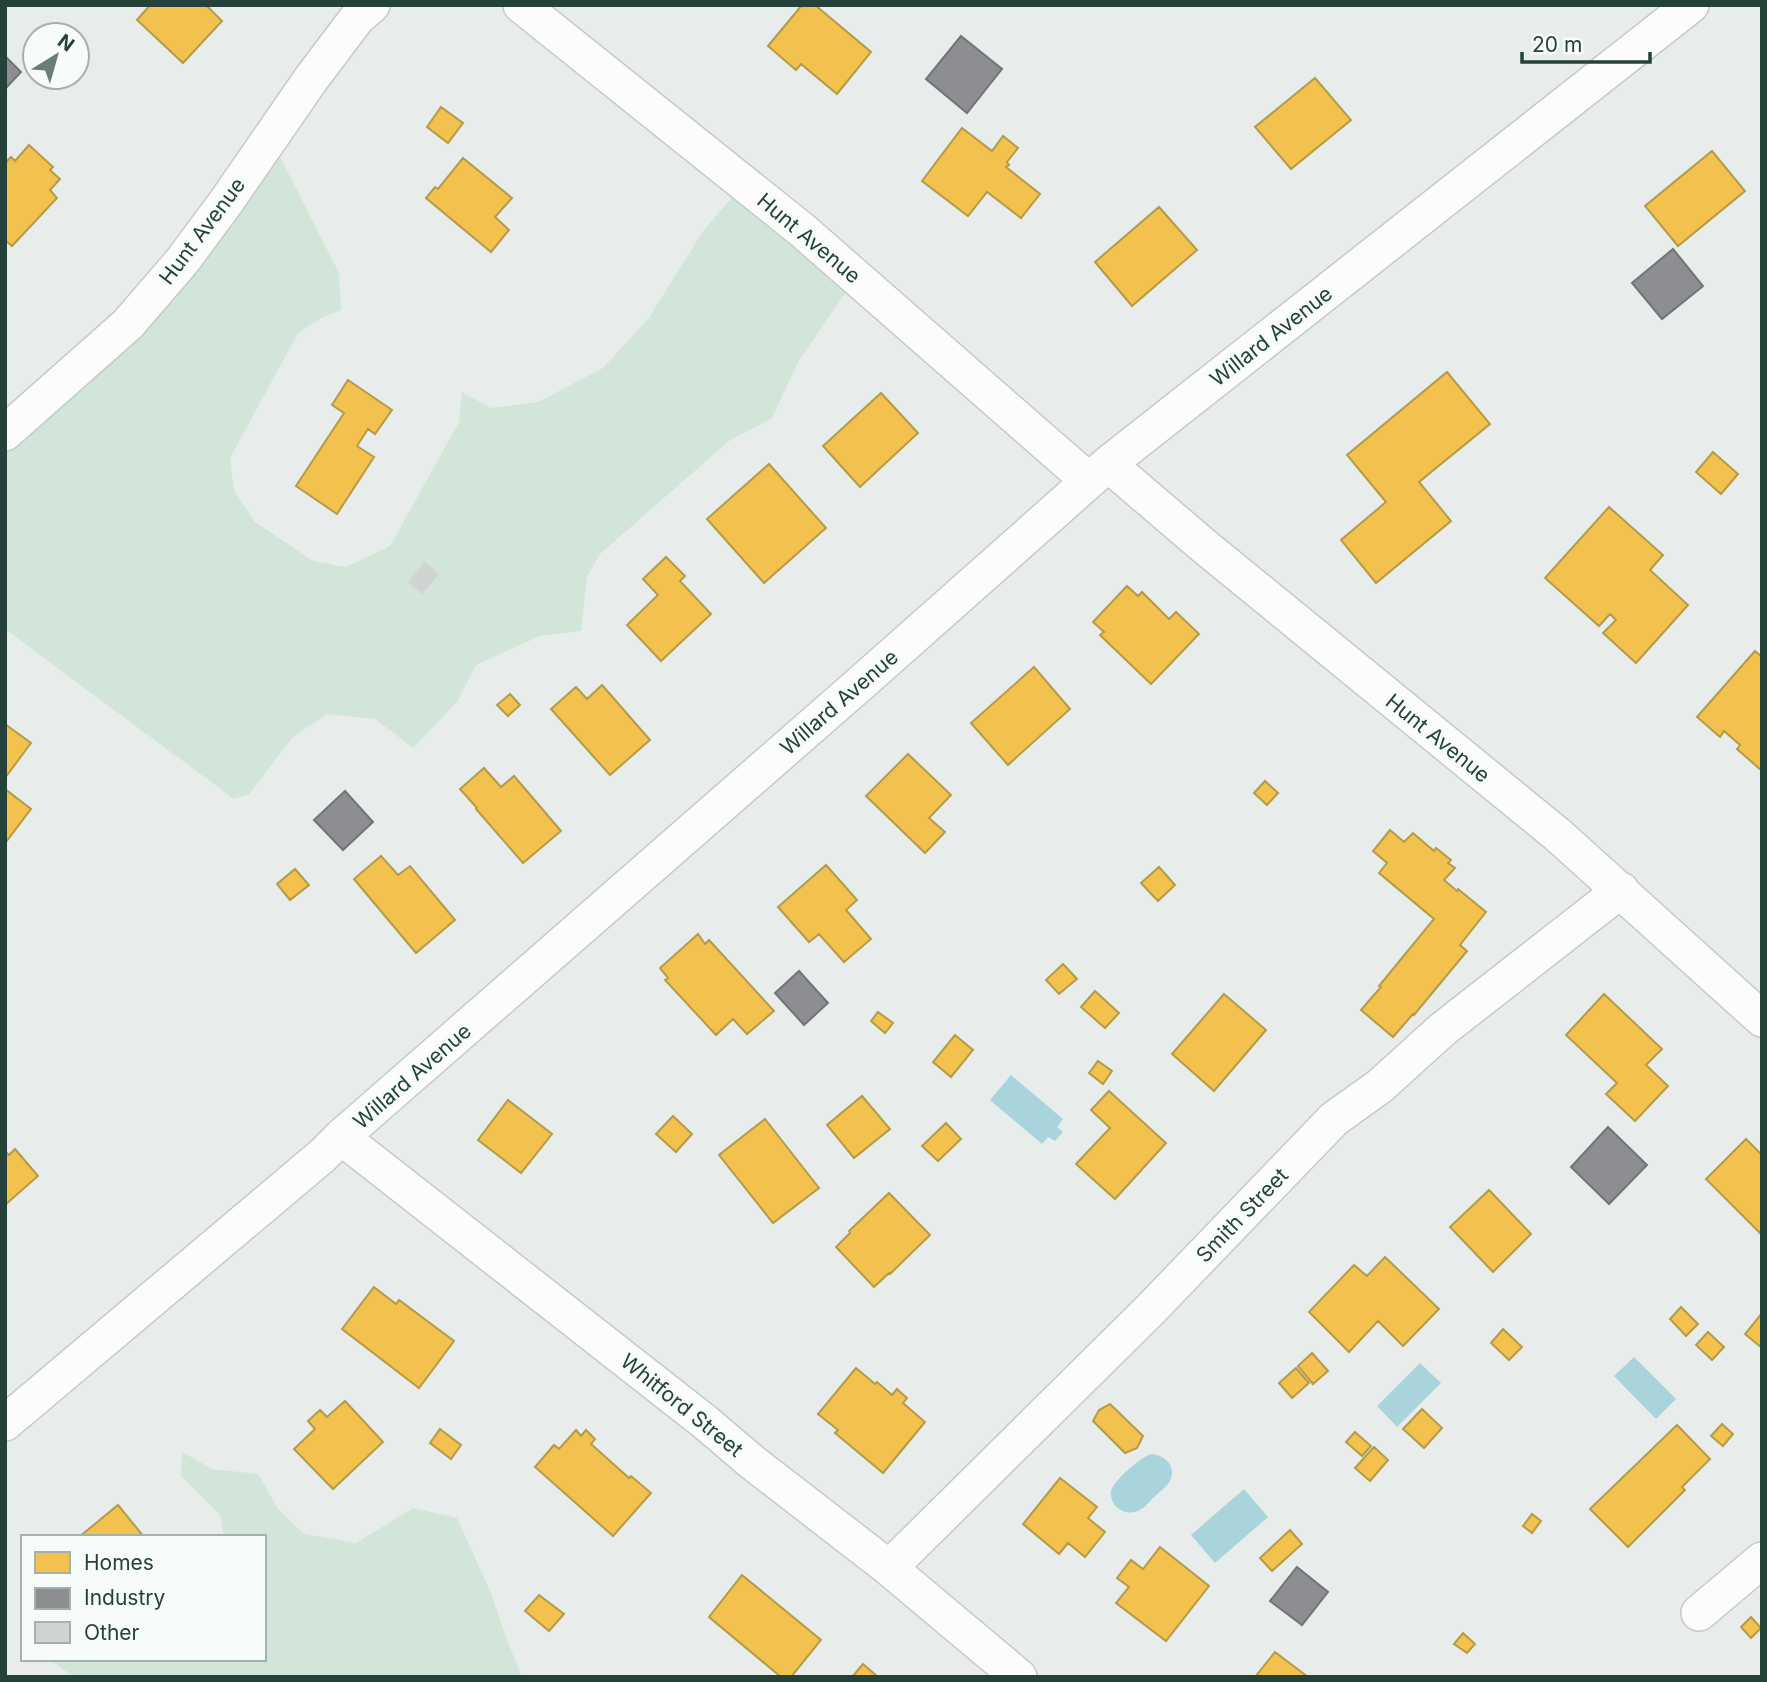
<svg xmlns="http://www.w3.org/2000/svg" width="1767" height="1682" font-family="Inter,sans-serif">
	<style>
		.green { fill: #d1e6d8 }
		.water { fill: #a9d4db }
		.homes { fill: #f2c14e; stroke: #b49b48; stroke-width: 2 }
		.industry { fill: #8d8d92; stroke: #6e7678; stroke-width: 2 }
		.building { fill: #cfd4d2; stroke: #d1d6d4; stroke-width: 2 }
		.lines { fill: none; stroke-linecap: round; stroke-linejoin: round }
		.minor-casing { stroke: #c5cac8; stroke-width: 38 }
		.minor { stroke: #fcfcfc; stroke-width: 35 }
		.labels { text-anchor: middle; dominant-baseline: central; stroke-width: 7; stroke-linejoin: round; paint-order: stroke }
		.street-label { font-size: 21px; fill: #24423a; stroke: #f7fbf9 }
	</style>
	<rect width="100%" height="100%" fill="#e8edeb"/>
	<!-- green -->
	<path class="green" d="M277,151L339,273L341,310L321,318L298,333L230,458L234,490L255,522L313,561L346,567L390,546L459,422L462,392L491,408L538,402L603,368L648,319L703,231L740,188L850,286L798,362L772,418L729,441L600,554L587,577L581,631L540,636L476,665L457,702L413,748L375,719L327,714L293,737L249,794L234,799L5,629V432Z
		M182,1452L212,1469L258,1474L278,1509L304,1534L356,1543L413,1508L457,1518L491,1593L506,1637L522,1677H74L53,1662L52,1659H264V1537H224L220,1515L181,1476Z"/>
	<!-- water -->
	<path class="water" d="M1011,1075L1063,1119L1057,1127L1063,1132L1055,1141L1048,1137L1042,1144L990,1100Z
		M1634,1357L1676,1399L1656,1419L1614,1376Z
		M1420,1363L1441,1383L1397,1427L1377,1406Z
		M1151,1454C1166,1455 1179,1468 1168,1484C1164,1489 1157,1494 1152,1499C1147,1504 1143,1510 1135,1512C1123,1515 1109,1505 1111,1491C1114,1480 1141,1457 1151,1454Z
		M1244,1489L1268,1517L1215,1563L1191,1535Z"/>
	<!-- homes -->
	<path class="homes" d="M150,5H206L222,21L183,63L137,20Z
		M802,5H815L871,52L837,94L801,64L796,70L768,46Z
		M1315,78L1351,120L1291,169L1255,127Z
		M441,107L463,123L448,143L427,127Z
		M962,128L992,151L1003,136L1018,148L1007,162L1009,165L1006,167L1040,194L1021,218L987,192L968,216L922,181Z
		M29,145L53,167L50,170L60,179L50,190L57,198L12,246L5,240V163L11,157L15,161Z
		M1712,151L1745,191L1678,246L1645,206Z
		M463,158L512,198L495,217L509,230L491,252L426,198L435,187L438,189Z
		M1159,207L1197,250L1132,306L1095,262Z
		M1447,372L1490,424L1419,482L1451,521L1376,583L1341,540L1386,502L1347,455Z
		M348,380L392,410L375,434L368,429L357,446L374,457L337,514L296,486L344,413L332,405Z
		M881,393L918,433L860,487L823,446Z
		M1713,452L1738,474L1721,494L1696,472Z
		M769,464L826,528L764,583L707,519Z
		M1609,507L1663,555L1650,570L1688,605L1636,663L1603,633L1616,620L1610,614L1599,626L1545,578Z
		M666,557L685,576L680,581L711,614L661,661L627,625L658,595L643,579Z
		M1127,586L1138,596L1142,592L1169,619L1176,612L1199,634L1151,684L1100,635L1104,632L1093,622Z
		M1755,651L1762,657V771L1737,749L1740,745L1724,731L1720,737L1697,717Z
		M1034,667L1070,709L1008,765L971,723Z
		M602,685L650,740L610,775L551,709L576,687L587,699Z
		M510,694L520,705L508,716L497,705Z
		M5,724L31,743L5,778Z
		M908,754L951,795L929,818L945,832L925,853L866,796Z
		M484,768L501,787L514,776L561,831L523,863L476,809L477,808L460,789Z
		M1265,781L1278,793L1267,805L1254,793Z
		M5,789L31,809L6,842L5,841Z
		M1390,830L1404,842L1413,833L1434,851L1436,848L1451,860L1448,863L1455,868L1444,880L1457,891L1458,889L1486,912L1460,945L1467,951L1414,1015L1413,1014L1393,1037L1361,1010L1381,987L1379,986L1434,919L1379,873L1387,863L1373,851Z
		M381,856L398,875L410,866L455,920L416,953L354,879Z
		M826,865L857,900L846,910L871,939L844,962L819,934L809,942L778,907Z
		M1159,867L1175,885L1158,901L1141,883Z
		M295,869L309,885L290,900L277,884Z
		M698,934L705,944L709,940L774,1011L747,1034L733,1019L716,1035L665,980L668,978L660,968Z
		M1063,964L1077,979L1059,994L1046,980Z
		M1095,991L1119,1013L1105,1028L1081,1007Z
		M1224,994L1266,1030L1214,1091L1172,1054Z
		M1604,994L1662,1049L1646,1065L1668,1086L1635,1121L1606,1094L1617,1083L1566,1035Z
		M878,1012L893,1023L885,1033L871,1021Z
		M955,1035L973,1050L951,1077L933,1062Z
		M1098,1061L1112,1071L1103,1084L1089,1073Z
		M1109,1091L1166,1143L1115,1199L1076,1164L1110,1128L1091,1110Z
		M862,1096L890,1129L854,1158L827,1125Z
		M508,1100L552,1134L521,1173L478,1140Z
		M673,1116L692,1134L676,1152L656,1134Z
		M765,1119L819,1188L773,1223L719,1155Z
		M946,1123L961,1139L938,1161L922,1146Z
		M1746,1139L1762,1155V1235L1706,1179Z
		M15,1149L38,1176L5,1205V1151L9,1155Z
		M1489,1190L1531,1234L1493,1272L1450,1227Z
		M889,1193L930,1235L890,1274L889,1273L874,1287L836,1247L850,1233L849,1231Z
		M1385,1257L1439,1309L1403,1346L1378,1321L1349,1352L1309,1312L1354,1265L1367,1276Z
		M374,1287L396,1304L399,1300L454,1341L419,1388L342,1329Z
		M1681,1307L1698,1324L1686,1336L1670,1319Z
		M1762,1313V1348L1745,1334Z
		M1503,1329L1522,1347L1509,1360L1491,1343Z
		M1708,1332L1724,1347L1712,1360L1696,1345Z
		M1312,1353L1328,1371L1313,1384L1298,1366Z
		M856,1368L875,1384L877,1382L892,1395L897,1389L907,1398L903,1403L925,1422L883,1473L835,1433L838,1430L818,1414Z
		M1296,1368L1309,1383L1292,1398L1279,1383Z
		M345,1401L383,1442L333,1489L294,1449L315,1429L308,1421L320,1410L327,1417Z
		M1110,1404L1143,1436L1137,1448L1125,1453L1093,1421L1099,1410Z
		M1422,1409L1442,1428L1424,1448L1403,1429Z
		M1722,1424L1733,1434L1723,1446L1711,1436Z
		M1677,1425L1710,1459L1682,1487L1685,1490L1628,1547L1590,1509Z
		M440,1429L461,1445L451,1459L430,1443Z
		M576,1430L581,1436L586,1430L595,1439L591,1444L629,1478L631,1476L651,1493L613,1536L535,1467L554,1445L559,1449Z
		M1355,1432L1371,1446L1362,1456L1346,1442Z
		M1374,1447L1388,1460L1370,1481L1355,1468Z
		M1060,1478L1097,1507L1088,1518L1105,1532L1085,1557L1068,1543L1059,1554L1023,1524Z
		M118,1505L144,1537H79Z
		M1532,1514L1541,1521L1532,1533L1523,1526Z
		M1290,1530L1302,1544L1272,1571L1260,1558Z
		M1160,1547L1209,1586L1166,1641L1116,1603L1129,1587L1117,1578L1131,1560L1143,1569Z
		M742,1575L821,1640L791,1677H781L709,1617Z
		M539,1595L564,1614L549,1631L525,1611Z
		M1751,1617L1761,1628L1751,1638L1741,1627Z
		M1463,1633L1475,1644L1467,1653L1454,1644Z
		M1275,1652L1308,1677H1255Z
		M863,1664L878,1677H852Z"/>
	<!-- industry -->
	<path class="industry" d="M961,36L1002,69L967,113L926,79Z
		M5,56L21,72L5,89Z
		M1673,249L1703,286L1662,319L1632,283Z
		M345,791L373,822L343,850L314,820Z
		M799,971L828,1003L804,1025L775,993Z
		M1608,1127L1647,1165L1609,1204L1571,1167Z
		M1297,1567L1328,1592L1302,1625L1270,1601Z"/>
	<!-- building -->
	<path class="building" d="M425,563L438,574L422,593L409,582Z"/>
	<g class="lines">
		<!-- minor casing -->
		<g class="minor-casing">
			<path id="minor" d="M521,5L802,230L1089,481
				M5,433L128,324L183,260L226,202L311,79L357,18L372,5
				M1108,464L1204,546L1558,835L1762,1019
				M341,1137L705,1422L752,1462L889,1568L1019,1677
				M5,1423L322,1156L341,1137L861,683L1108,464L1691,5
				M889,1568L1149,1311L1334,1119L1380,1086L1443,1029L1621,890
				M1699,1613L1762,1560"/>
		</g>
		<!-- minor -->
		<use href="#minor" class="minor"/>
	</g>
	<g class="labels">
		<!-- street labels -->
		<g class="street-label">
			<text transform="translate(202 231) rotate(-53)">Hunt Avenue</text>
			<text transform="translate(809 238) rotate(40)">Hunt Avenue</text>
			<text transform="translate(1271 336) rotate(-38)">Willard Avenue</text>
			<text transform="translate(839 702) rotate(-41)">Willard Avenue</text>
			<text transform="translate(1438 738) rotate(39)">Hunt Avenue</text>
			<text transform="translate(412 1076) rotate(-41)">Willard Avenue</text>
			<text transform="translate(1242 1215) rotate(-46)">Smith Street</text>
			<text transform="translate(682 1405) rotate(39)">Whitford Street</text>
		</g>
	</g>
	<!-- border -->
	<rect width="1767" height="1682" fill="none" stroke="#24423a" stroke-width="14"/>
	<!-- legend -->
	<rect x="21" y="1535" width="245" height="126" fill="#f7fbf9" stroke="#a3b1ad" stroke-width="2"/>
	<rect x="35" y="1552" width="35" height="21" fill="#f2c14e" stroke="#a3b1ad" stroke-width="2"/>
	<text x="84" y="1570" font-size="21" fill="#24423a">Homes</text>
	<rect x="35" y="1588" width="35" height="21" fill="#8d8d92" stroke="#a3b1ad" stroke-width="2"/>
	<text x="84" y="1605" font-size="21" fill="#24423a">Industry</text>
	<rect x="35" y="1622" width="35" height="21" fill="#cfd4d2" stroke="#a3b1ad" stroke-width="2"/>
	<text x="84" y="1640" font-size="21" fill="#24423a">Other</text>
	<!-- north arrow -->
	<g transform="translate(56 56) rotate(37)"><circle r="33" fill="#f7fbf9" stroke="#a3b1ad" stroke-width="2"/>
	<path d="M0-5L12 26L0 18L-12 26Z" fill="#697e78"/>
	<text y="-10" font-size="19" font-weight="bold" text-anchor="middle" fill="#24423a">N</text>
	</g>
	<!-- scale -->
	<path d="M1522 52v10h128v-10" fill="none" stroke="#24423a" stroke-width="3.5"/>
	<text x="1532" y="52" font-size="21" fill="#24423a" stroke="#f7fbf9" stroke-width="5" paint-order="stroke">20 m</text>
</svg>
